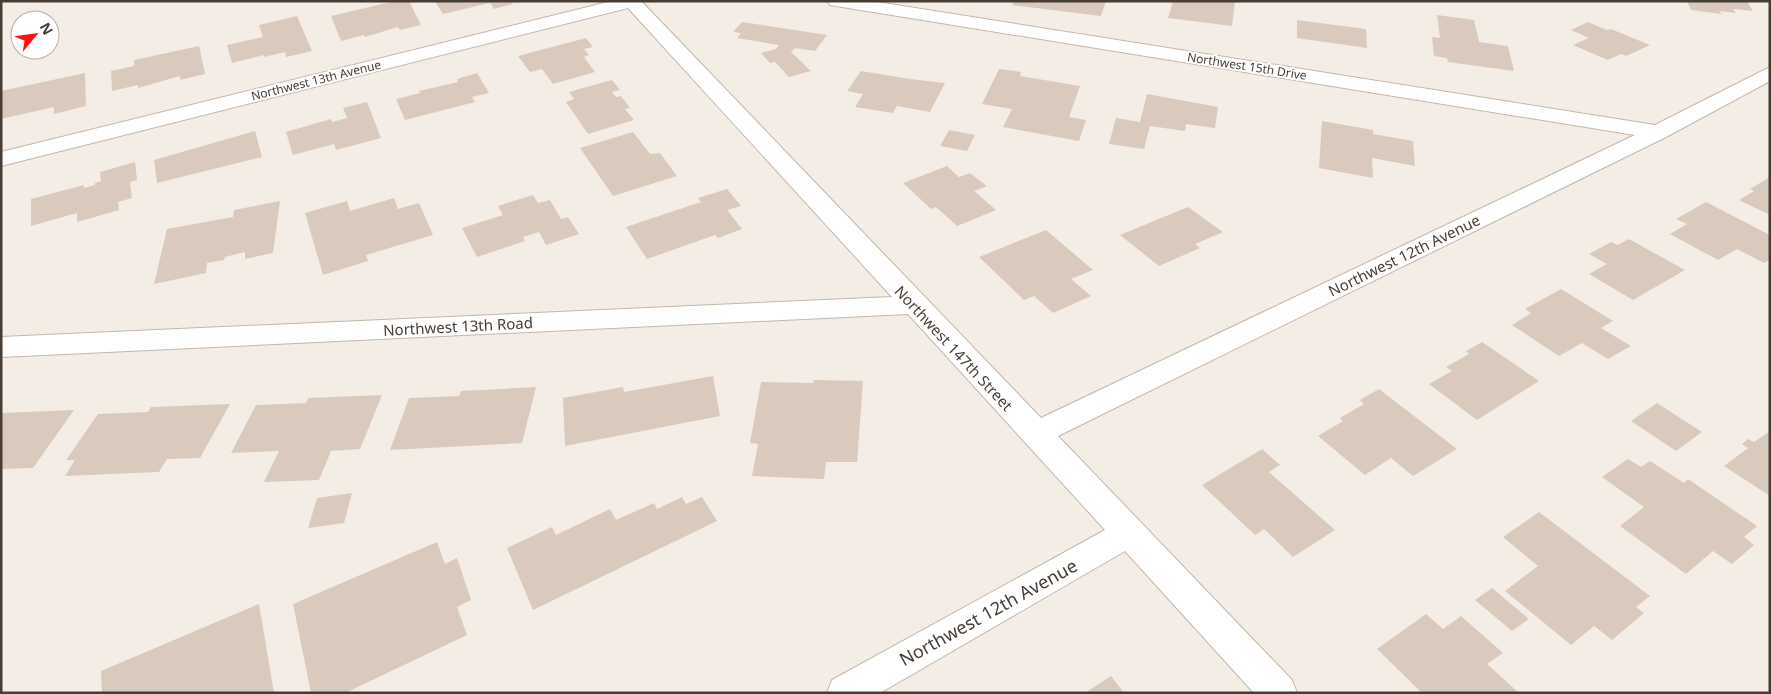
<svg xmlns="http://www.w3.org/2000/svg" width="1771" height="694" font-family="'Noto Sans',sans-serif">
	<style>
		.building { fill: #dacabd }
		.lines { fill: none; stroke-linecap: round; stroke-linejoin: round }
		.minor-casing { stroke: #c3b7aa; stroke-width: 2 }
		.minor { fill: #fff; fill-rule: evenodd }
		.labels { text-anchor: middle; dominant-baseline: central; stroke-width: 4; stroke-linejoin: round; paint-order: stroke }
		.far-street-label { font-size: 12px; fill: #473d34; stroke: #fff }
		.street-label { font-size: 15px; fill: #473d34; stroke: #fff }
		.near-street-label { font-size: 18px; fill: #473d34; stroke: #fff }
	</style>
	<rect width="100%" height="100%" fill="#f4ede5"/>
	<!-- building -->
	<path class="building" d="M395,1H409L421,25L400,30L398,27L365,37L364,35L341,41L331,16Z
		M435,1H511L513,4L494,9L490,3L443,14Z
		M1014,1H1106L1101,16L1012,5Z
		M1173,1H1235L1232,26L1168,18Z
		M1687,1H1747L1753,11L1733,9L1736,13L1719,11L1722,14L1691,10Z
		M1437,15L1474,20L1479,42L1508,46L1514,71L1448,62L1447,58L1434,56L1432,37L1440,38Z
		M297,16L312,51L286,57L285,52L264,57V55L232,63L227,45L263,37L259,25Z
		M1297,20L1366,29L1367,48L1297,38Z
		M742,22L827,35L815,51L795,48L791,52L811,71L789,77L775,62L770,63L761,53L776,49L779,45L737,38L741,33L733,32Z
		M1588,22L1607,30L1611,29L1650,45L1626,56L1621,54L1608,60L1573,45L1589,38L1571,30Z
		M586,38L593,47L584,49L589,55L584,57L595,72L553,84L542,69L530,72L518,56Z
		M199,46L205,74L180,80V76L138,88V85L112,91L111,71L134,66V60Z
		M999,69L1021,72L1020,76L1080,86L1069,117L1086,120L1079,141L1003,127L1012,109L982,104Z
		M861,71L910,79L945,83L930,112L897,106L893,113L855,107L863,94L847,91Z
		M85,73L86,106L54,114V107L1,119V91Z
		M477,73L489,93L472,97L475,102L405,120L396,99L420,93L419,91L458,82L457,79Z
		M612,80L620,90L612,92L616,97L621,96L630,108L625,109L634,120L588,134L566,102L574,99L569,92Z
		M1147,94L1218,107L1215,128L1186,124L1185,131L1150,126L1144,149L1109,144L1116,118L1140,122Z
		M367,102L381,138L336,150L334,144L293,155L286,132L331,119L332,122L347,118L343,108Z
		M1322,121L1373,130V134L1413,141L1415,166L1372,158L1373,178L1319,168Z
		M949,130L975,135L967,151L940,146Z
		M255,131L262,157L157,183L154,160Z
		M633,132L650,154L660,153L677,176L613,196L580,148Z
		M135,162L137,180L130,182L132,198L118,202L119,210L77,222V213L31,226V199L84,185V188L95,185V183L101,181L100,172Z
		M947,166L959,177L970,173L987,186L974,191L996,210L957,226L936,207L931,209L903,183Z
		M1770,177V215L1739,200L1754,191L1750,189Z
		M727,189L741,206L727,210L742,229L718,238L715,235L647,259L626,227L701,202L698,198Z
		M533,195L538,203L550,200L561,219L568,217L579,234L546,245L539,232L523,237L525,241L477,257L462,228L503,215L498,206Z
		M394,198L398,209L419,203L433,235L366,255L368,261L323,275L305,213L347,201L350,211Z
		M280,201L273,253L245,259V252L225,257L224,260L207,263L206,273L154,284L167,229L233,217L234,210Z
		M1706,202L1770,235V260L1764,263L1737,249L1718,260L1670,234L1687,224L1676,219Z
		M1188,207L1223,232L1195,244L1200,248L1159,266L1120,235Z
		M1046,230L1093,270L1071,279L1091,296L1053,313L1034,296L1024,300L979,257Z
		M1629,239L1685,270L1633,300L1589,274L1607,264L1589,254L1611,242L1618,245Z
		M1561,289L1613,321L1601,328L1631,346L1608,359L1582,343L1559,356L1512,325L1531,313L1525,309Z
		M1482,342L1539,381L1477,420L1429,384L1452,371L1446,367L1469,354L1466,351Z
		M713,376L720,416L565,446L563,398L623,387L624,392Z
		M813,380L863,381L857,462H826L824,479L752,476L758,444L750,443L761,382L814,383Z
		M536,387L522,443L390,450L409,398L459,396L461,391Z
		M1379,389L1457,449L1413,476L1391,458L1365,475L1318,436L1343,421L1340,418L1364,404L1360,400Z
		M382,395L360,449L331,451L319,480L264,482L279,451L231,453L256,405L306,403L308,398Z
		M1657,403L1702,432L1676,451L1631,421Z
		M230,404L200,458L167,459L159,472L65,476L75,460H66L98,414L148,412L151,407Z
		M74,410L33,468L1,469V413Z
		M1770,431V496L1724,466L1748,448L1742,444L1748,439L1754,442Z
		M1262,449L1280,465L1269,472L1335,530L1293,557L1264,529L1255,535L1202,485Z
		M1628,459L1641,467L1650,461L1684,483L1688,479L1757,526L1744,537L1754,545L1732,564L1713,551L1686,574L1620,526L1644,507L1602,477Z
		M352,493L344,523L308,528L317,498Z
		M682,497L686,504L702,497L717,521L533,610L507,548L552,527L556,535L610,509L616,520L654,503L657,509Z
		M1539,512L1650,596L1636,607L1644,613L1612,640L1594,626L1571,645L1505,591L1538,566L1503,537Z
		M437,542L445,564L457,558L471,600L457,607L467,635L345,693H311L293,604Z
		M1492,588L1529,619L1512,631L1475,600Z
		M259,604L274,693H102L101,671Z
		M1426,614L1443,629L1461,616L1503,653L1487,664L1519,693H1422L1377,649Z
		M1111,676L1124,693H1085Z"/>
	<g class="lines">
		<!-- minor casing -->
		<g class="minor-casing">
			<path id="minor" d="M612,1H641L1041,418L1635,135L836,6L830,5L827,1H871L1655,125L1770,67V81L1666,137L1058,436L1292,680L1297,693H1254L1125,551L880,693H827L832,680L1105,530L908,314L1,357V337L892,297L628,8L1,166V152Z"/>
		</g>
		<!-- minor -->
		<use href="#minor" class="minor"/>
	</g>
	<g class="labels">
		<!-- far-street labels -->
		<g class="far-street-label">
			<text transform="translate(1247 66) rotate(9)">Northwest 15th Drive</text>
			<text transform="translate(316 80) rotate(-14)">Northwest 13th Avenue</text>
		</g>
		<!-- street labels -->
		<g class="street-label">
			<text transform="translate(1404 255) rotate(-26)">Northwest 12th Avenue</text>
			<text transform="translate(458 326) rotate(-3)">Northwest 13th Road</text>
			<text transform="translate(954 348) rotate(47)">Northwest 147th Street</text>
		</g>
		<!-- near-street labels -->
		<g class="near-street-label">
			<text transform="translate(988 612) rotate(-29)">Northwest 12th Avenue</text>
		</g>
	</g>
	<!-- border -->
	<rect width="1771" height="694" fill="none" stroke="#473d34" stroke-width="5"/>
	<!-- north arrow -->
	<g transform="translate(35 35) rotate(61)"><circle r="24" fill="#ffffff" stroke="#b5b1ae"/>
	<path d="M0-4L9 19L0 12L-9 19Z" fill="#ff1112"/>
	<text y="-8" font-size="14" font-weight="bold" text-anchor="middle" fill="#473d34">N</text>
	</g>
</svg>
